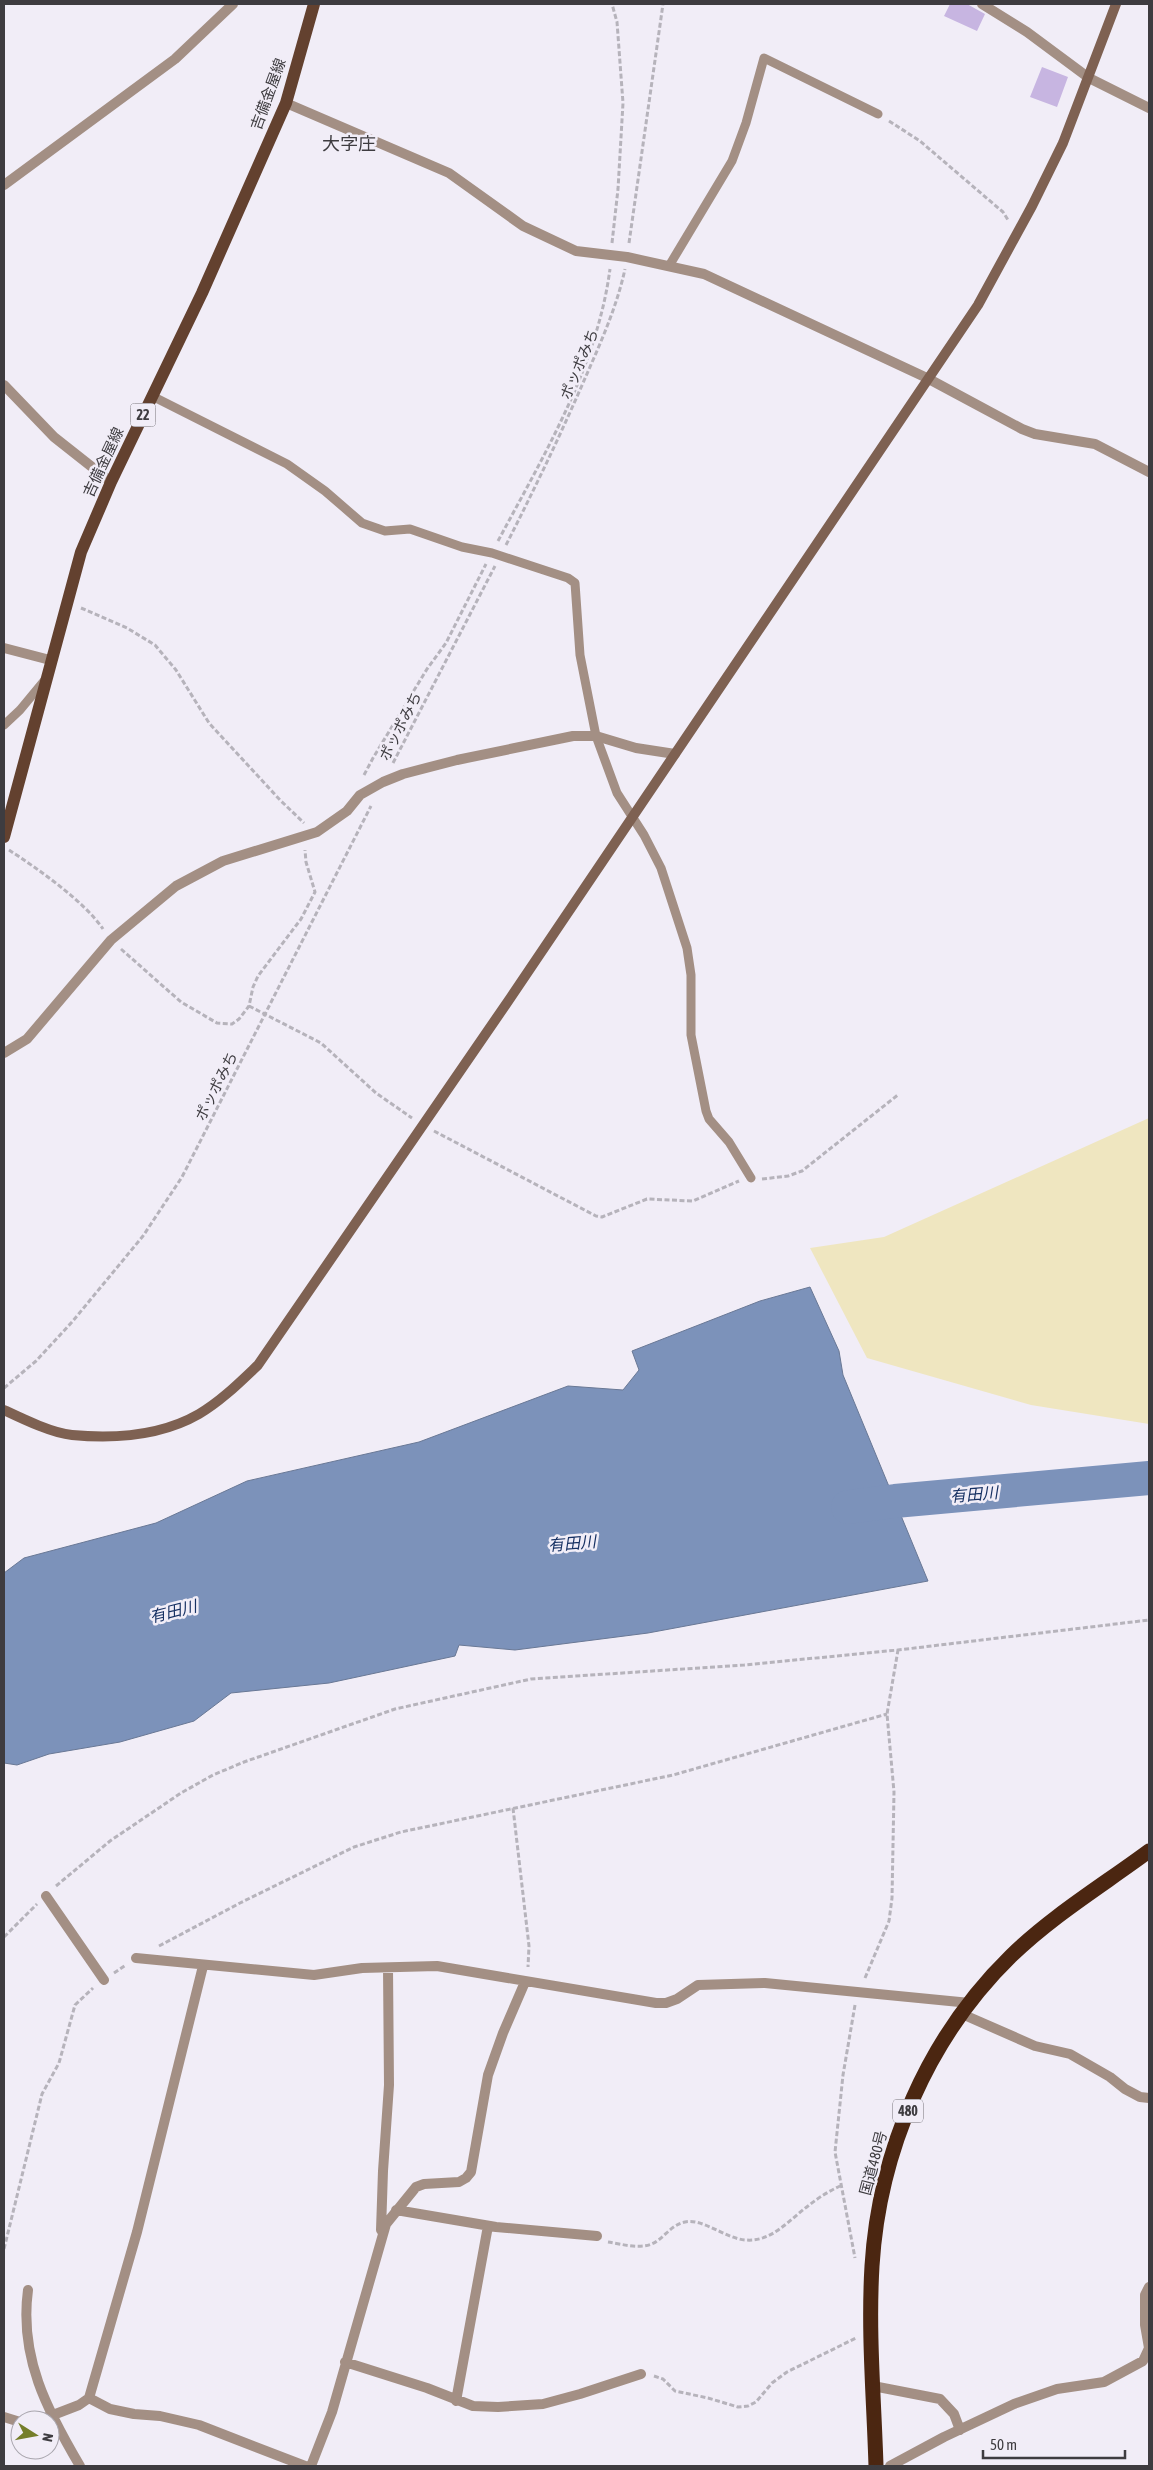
<svg xmlns="http://www.w3.org/2000/svg" width="1153" height="2470" font-family="'Asap Condensed','Noto Sans JP',sans-serif">
	<style>
		.sand { fill: #efe6c0 }
		.water { fill: #7c92ba; stroke: #697895 }
		.lines { fill: none; stroke-linecap: round; stroke-linejoin: round }
		.river { stroke: #7c92ba; stroke-width: 34 }
		.building { fill: #c7b5e1 }
		.path { stroke: #b6b3bb; stroke-width: 3; stroke-dasharray: 5 2.5; stroke-linecap: butt }
		.lane { stroke: #a38f84; stroke-width: 9 }
		.street { stroke: #a38f84; stroke-width: 10 }
		.secondary { stroke: #7e6152; stroke-width: 10 }
		.primary { stroke: #63412f; stroke-width: 12 }
		.highway { stroke: #4b2611; stroke-width: 15 }
		.labels { text-anchor: middle; dominant-baseline: central; stroke-width: 5; stroke-linejoin: round; paint-order: stroke }
		.shield { fill: #f1edf7; stroke: #747177; stroke-width: 1 }
		.shield-label { font-size: 14px; font-weight: bold; fill: #3e3c40 }
		.street-label { font-size: 15px; fill: #3e3c40; stroke: #f1edf7 }
		.water-label { font-size: 16px; font-style: italic; fill: #173163; stroke: #f1edf7 }
		.quarter-label { font-size: 18px; fill: #3e3c40; stroke: #f1edf7 }
	</style>
	<rect width="100%" height="100%" fill="#f1edf7"/>
	<!-- sand -->
	<path class="sand" d="M1149,1118V1424L1031,1405L867,1358L810,1248L884,1237Z"/>
	<!-- water -->
	<path class="water" d="M810,1287L839,1351L843,1375L928,1581L648,1633L515,1650L459,1645L455,1656L329,1683L231,1693L194,1721L120,1742L49,1754L17,1765L4,1763V1573L24,1558L156,1523L247,1481L419,1442L568,1386L623,1390L639,1370L632,1351L760,1301Z"/>
	<g class="lines">
		<!-- river -->
		<path class="river" d="M848,1507L895,1501L1149,1478"/>
	</g>
	<!-- building -->
	<path class="building" d="M950,4H967L985,14L977,31L944,16Z
		M1042,67L1068,77L1057,107L1030,97Z"/>
	<g class="lines">
		<!-- path -->
		<path class="path" d="M889,121L920,141L1003,212L1008,220
			M612,243L618,189L623,103L617,22L612,4
			M629,243L663,4
			M498,541C544,455 597,367 610,269
			M506,545C534,490 561,434 586,376C601,342 617,306 625,269
			M81,608L127,628L155,645L176,670L209,723L280,800L304,823
			M393,763L495,566
			M364,775L373,758L427,669L446,643L486,564
			M9,850C38,869 84,901 103,929
			M121,949L181,1002L217,1023L232,1024L239,1019L249,1006L253,987L258,976L301,919L315,892L306,862L305,850
			M249,1006L321,1043L376,1093L412,1118
			M434,1131L596,1216L602,1217L647,1199L693,1201L739,1181
			M762,1179L788,1176L802,1171L899,1094
			M4,1388L36,1361L72,1322L143,1236L182,1177L371,806
			M513,1808L529,1946L528,1967
			M56,1886L110,1841L181,1793L213,1775L244,1762L395,1709L531,1679L744,1665L898,1650L1149,1620
			M4,1937L37,1904
			M159,1946L240,1903L354,1847L401,1832L673,1775L887,1714
			M114,1973L126,1965
			M865,1978L889,1921L892,1898L894,1792L887,1714L898,1650
			M855,2005L843,2075L835,2152L855,2258
			M608,2242C622,2244 644,2251 657,2241C667,2234 672,2225 685,2222C703,2218 726,2239 746,2240C772,2242 789,2220 808,2206C818,2198 829,2191 840,2186
			M4,2249L42,2094L59,2063L75,2005L93,1988
			M654,2376L663,2379L675,2391L708,2398L738,2407L748,2406L756,2402L772,2383L787,2372L856,2338"/>
		<!-- lane -->
		<path class="lane" d="M669,266L732,161L746,123L764,58L878,114
			M152,396L287,464L325,491L362,523L385,531L410,529L462,547L492,553L568,578L575,583L580,655L596,736L617,793L644,835L661,868L687,948L691,975V1035L706,1111L709,1119L729,1142L751,1178
			M4,725L20,710L44,681"/>
		<!-- street -->
		<path class="street" d="M982,4L1027,32L1089,78L1149,108
			M286,103L449,173L523,226L576,251L627,257L704,274L927,378L1022,429L1035,434L1095,444L1149,472
			M4,185L175,59L233,4
			M4,385L54,437L111,482
			M4,648L50,660
			M4,1053L27,1039L111,940L176,886L223,861L317,832L347,811L360,795L383,782L403,774L457,760L573,736H596L636,748L675,754
			M46,1896L104,1980
			M136,1958L314,1975L362,1968L437,1966L656,2003H666L677,1999L698,1985L765,1983L970,2003
			M962,2014L1035,2046L1070,2054L1110,2077L1125,2089L1140,2097L1149,2098
			M396,2210L496,2227L597,2236
			M381,2230L383,2171L389,2085L388,1968
			M28,2290C19,2357 47,2410 80,2466
			M345,2362L427,2388L473,2406L498,2407L543,2404L580,2394L641,2374
			M873,2386L940,2399L954,2414L960,2430
			M89,2398L110,2409L134,2414L160,2416L199,2425L305,2466
			M456,2401L488,2226
			M4,2417L20,2422
			M40,2420L79,2405L89,2398L137,2232L203,1966
			M311,2466L332,2412L386,2224L416,2187L424,2184L459,2182L466,2178L471,2172L488,2075L503,2033L525,1982
			M890,2466L944,2437L1014,2404L1057,2389L1104,2382L1143,2361L1149,2348L1145,2325V2295L1149,2287"/>
		<!-- secondary -->
		<path class="secondary" d="M4,1410C23,1419 52,1433 72,1435C115,1439 161,1436 199,1414C221,1401 239,1383 258,1365L511,997L978,305L1032,206L1063,143L1116,4"/>
		<!-- primary -->
		<path class="primary" d="M4,837L81,552L111,482L202,293L286,103L314,4"/>
		<!-- highway -->
		<path class="highway" d="M876,2466C874,2400 868,2333 872,2266C879,2151 928,2037 1011,1956C1052,1916 1103,1885 1149,1851"/>
	</g>
	<g class="labels">
		<!-- shield labels -->
		<g class="shield">
			<rect x="130.5" y="403.5" width="25" height="23" rx="4"/>
			<rect x="893" y="2099.5" width="30" height="23" rx="4"/>
		</g>
		<g class="shield-label">
			<text x="143" y="415">22</text>
			<text x="908" y="2111">480</text>
		</g>
		<!-- street labels -->
		<g class="street-label">
			<text transform="translate(268 94) rotate(-70)">吉備金屋線</text>
			<text transform="translate(579 364) rotate(-67)">ポッポみち</text>
			<text transform="translate(103 462) rotate(-65)">吉備金屋線</text>
			<text transform="translate(400 726) rotate(-63)">ポッポみち</text>
			<text transform="translate(216 1086) rotate(-63)">ポッポみち</text>
			<text transform="translate(873 2163) rotate(-75)">国道480号</text>
		</g>
		<!-- water labels -->
		<g class="water-label">
			<text transform="translate(974 1494) rotate(-5)">有田川</text>
			<text transform="translate(572 1543) rotate(-5)">有田川</text>
			<text transform="translate(173 1611) rotate(-14)">有田川</text>
		</g>
		<!-- quarter labels -->
		<g class="quarter-label">
			<text x="349" y="143">大字庄</text>
		</g>
	</g>
	<!-- border -->
	<rect width="1153" height="2470" fill="none" stroke="#3e3c40" stroke-width="10"/>
	<!-- north arrow -->
	<g transform="translate(35 2435) rotate(101)"><circle r="24" fill="#f1edf7" stroke="#a9a6ae"/>
	<path d="M0-4L9 19L0 12L-9 19Z" fill="#757e2a"/>
	<text y="-8" font-size="14" font-weight="bold" text-anchor="middle" fill="#3e3c40">N</text>
	</g>
	<!-- scale -->
	<path d="M983 2450v8h142v-8" fill="none" stroke="#3e3c40" stroke-width="2.5"/>
	<text x="990" y="2450" font-size="15" fill="#3e3c40" stroke="#f1edf7" stroke-width="4" paint-order="stroke">50 m</text>
</svg>
